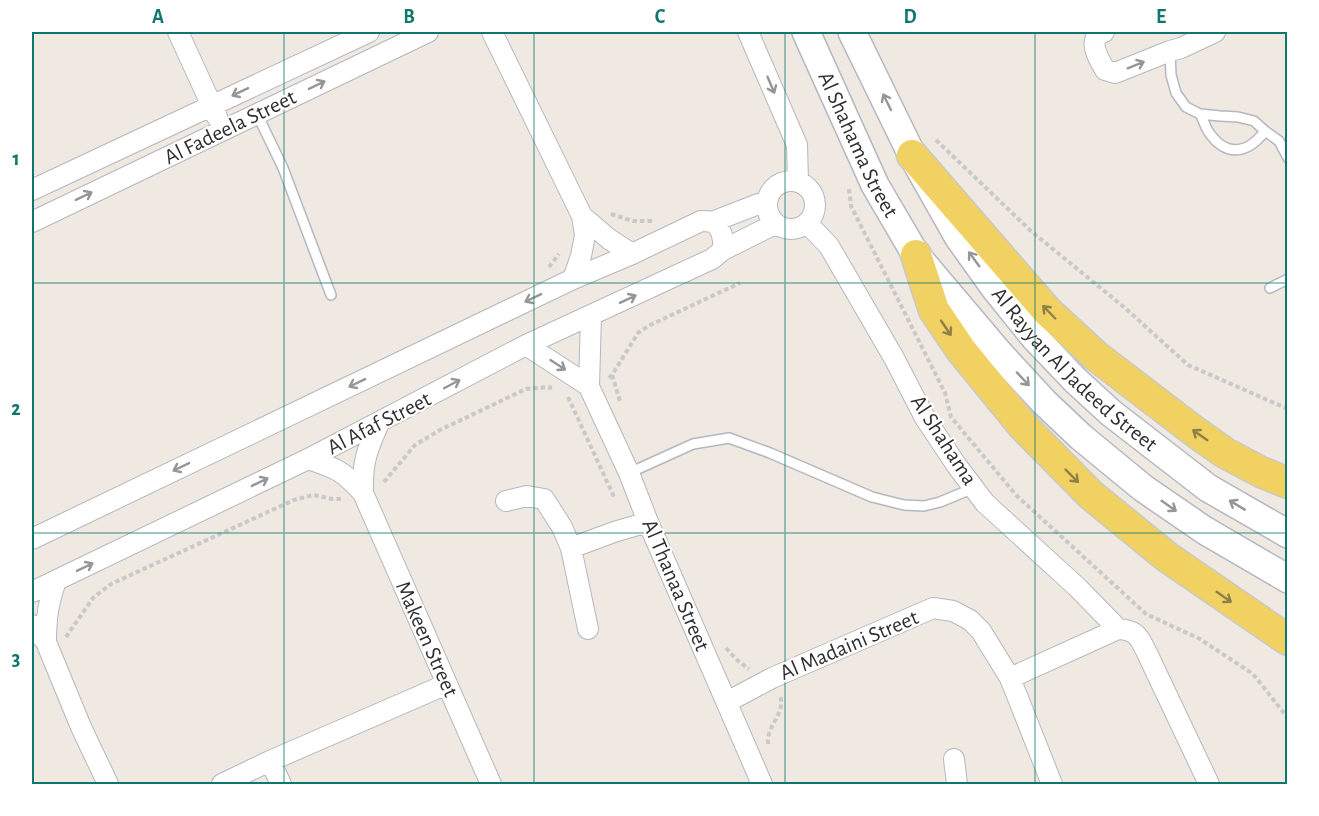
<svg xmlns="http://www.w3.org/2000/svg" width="1319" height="816" font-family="'Alegreya Sans',sans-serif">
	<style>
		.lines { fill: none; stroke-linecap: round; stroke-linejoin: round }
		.lane-casing { stroke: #b4b7c1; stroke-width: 12 }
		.street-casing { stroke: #b4b7c1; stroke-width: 22 }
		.secondary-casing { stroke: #b4b7c1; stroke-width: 30 }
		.primary-casing { stroke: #c9c9c9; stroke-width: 33 }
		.path { stroke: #c9c9c9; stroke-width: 4; stroke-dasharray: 4.5 3; stroke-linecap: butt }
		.lane { stroke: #fff; stroke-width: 9 }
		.street { stroke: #fff; stroke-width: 20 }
		.secondary { stroke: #fff; stroke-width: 27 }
		.primary { stroke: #f2d163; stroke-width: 30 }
		.oneway { stroke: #969696 }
		.oneway2 { stroke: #908048 }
		.grid { fill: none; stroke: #0f766e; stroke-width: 1.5; stroke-opacity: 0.55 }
		.labels { text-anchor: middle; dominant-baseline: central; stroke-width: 4.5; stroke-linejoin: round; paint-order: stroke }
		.street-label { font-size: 22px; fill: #2e2e2e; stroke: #fff }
		.neatline { fill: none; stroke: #0f766e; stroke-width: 2 }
		.grid-label { font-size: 20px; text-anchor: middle; font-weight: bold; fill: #0f766e }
	</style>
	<rect width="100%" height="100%" fill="#efe9e1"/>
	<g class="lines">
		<!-- lane casing -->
		<g class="lane-casing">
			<path id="lane" d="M1170,51L1171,75L1176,93L1186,107L1200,114L1220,116L1238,117L1254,121L1265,131L1279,141L1288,158
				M257,114L283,168L331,295
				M1200,114C1203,119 1205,126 1208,131C1225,157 1247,155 1265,131
				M1270,288L1288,279
				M629,473L693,444L729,438L770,453L872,497L904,505L924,506L940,502L974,488"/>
		</g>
		<!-- street casing -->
		<g class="street-casing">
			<path id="street" d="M178,32L217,117
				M492,32L582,216L585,235L581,256L573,279
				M748,32L797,145L798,181
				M1104,32C1086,38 1098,58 1105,70L1115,73L1170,51L1181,48L1215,32
				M767 205a24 24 0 1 1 48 0a24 24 0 1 1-48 0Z
				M32,190L369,32
				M582,216L609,239L632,254
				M32,222L428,32
				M712,222L766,201
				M807,223L829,246L894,358L925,418L957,466L985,503L1077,587L1118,629
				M723,250L775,224
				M591,316L589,386L591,391L629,473L648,522L762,784
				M526,345L589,386
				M308,459C336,468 343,471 363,493L491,784
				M363,493C362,462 367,450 379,423
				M506,501L527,496L544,499L562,527L571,548L614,532L648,522
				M32,539L573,279L632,254L701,221C704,221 708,221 712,222C722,227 724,240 723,250L712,259L526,345L308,459L32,592
				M571,548L588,629
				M32,625L46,642L81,727L108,784
				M46,642C46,619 48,603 56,581
				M1010,678L1118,629C1137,630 1139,637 1147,653L1209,784
				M727,702L772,678L933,608L953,611L970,620L981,631L1010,678L1052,784
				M954,759L957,784
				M270,761L281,784
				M222,784L270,761L447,684"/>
		</g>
		<!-- secondary casing -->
		<g class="secondary-casing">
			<g id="secondary">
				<path id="s1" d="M806,32L875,185L916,255L998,352L1044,402L1081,437L1143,488L1204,530L1288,579"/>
				<path id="s2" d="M852,32L912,155L959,238L994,287L1035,338L1075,380L1111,413L1208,488L1288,534"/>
			</g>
		</g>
		<!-- primary casing -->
		<g class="primary-casing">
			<path id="primary" d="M912,155L1048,312L1096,356L1194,431L1225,453L1261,472L1288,483
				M916,255L934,310L961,350L1023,426L1091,495L1167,557L1288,640"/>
		</g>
		<!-- path -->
		<path class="path" d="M936,140L1031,231L1125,308L1188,365L1288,409
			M849,189L851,206L945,393L951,417L1016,495L1146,614L1200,639L1253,674L1288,718
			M611,214L633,221H653
			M549,267L559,254
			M612,375L620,401
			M609,378L612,375L638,333L648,326L740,283
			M568,397L615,499
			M384,482L415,445L440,430L526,389L548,387L552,388
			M66,637L93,598L111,584L294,500L313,495L333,499H341
			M726,648L738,661L749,669
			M768,744C768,741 768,737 769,734C773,720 785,711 780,695"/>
		<!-- lane -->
		<use href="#lane" class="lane"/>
		<!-- street -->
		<use href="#street" class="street"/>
		<!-- secondary -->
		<use href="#secondary" class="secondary"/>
		<!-- primary -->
		<use href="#primary" class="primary"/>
	</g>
	<!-- one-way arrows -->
	<defs><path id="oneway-shaft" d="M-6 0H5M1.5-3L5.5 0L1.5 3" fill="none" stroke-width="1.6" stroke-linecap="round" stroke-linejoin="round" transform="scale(1.5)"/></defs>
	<g class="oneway">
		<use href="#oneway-shaft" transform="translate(1136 65) rotate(-22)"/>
		<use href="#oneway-shaft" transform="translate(317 85) rotate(-26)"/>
		<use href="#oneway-shaft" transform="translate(771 85) rotate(67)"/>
		<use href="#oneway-shaft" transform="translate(240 92) rotate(155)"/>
		<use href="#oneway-shaft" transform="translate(887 102) rotate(-116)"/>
		<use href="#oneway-shaft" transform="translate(84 196) rotate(-26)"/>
		<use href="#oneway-shaft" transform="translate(974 259) rotate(-126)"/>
		<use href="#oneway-shaft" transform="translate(533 298) rotate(154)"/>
		<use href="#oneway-shaft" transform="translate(628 299) rotate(-25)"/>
		<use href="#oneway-shaft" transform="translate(558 365) rotate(33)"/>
		<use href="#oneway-shaft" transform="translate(1023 379) rotate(47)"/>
		<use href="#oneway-shaft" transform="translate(357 383) rotate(154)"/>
		<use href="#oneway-shaft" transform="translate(452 384) rotate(-28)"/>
		<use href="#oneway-shaft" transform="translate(181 467) rotate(154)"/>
		<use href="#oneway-shaft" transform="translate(260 482) rotate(-26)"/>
		<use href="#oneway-shaft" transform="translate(1237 505) rotate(-149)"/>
		<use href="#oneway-shaft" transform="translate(1169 506) rotate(35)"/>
		<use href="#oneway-shaft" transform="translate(85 567) rotate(-26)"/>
	</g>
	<g class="oneway2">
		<use href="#oneway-shaft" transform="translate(1049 312) rotate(-134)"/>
		<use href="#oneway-shaft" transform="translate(946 328) rotate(56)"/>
		<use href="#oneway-shaft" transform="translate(1200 435) rotate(-145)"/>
		<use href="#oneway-shaft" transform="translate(1072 476) rotate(45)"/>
		<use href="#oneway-shaft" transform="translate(1224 597) rotate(35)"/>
	</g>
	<!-- grid -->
	<path class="grid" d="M284,32V784M534,32V784M785,32V784M1035,32V784M32,283H1288M32,533H1288"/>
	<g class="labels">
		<!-- street labels -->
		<g class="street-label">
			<text transform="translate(230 127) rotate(-26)">Al Fadeela Street</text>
			<text stroke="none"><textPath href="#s1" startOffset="124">Al Shahama Street</textPath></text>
			<text stroke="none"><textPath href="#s2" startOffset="408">Al Rayyan Al Jadeed Street</textPath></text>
			<text transform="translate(379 423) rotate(-27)">Al Afaf Street</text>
			<text transform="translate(944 440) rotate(57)">Al Shahama</text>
			<text transform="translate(676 585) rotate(67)">Al Thanaa Street</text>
			<text transform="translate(427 639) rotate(66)">Makeen Street</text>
			<text transform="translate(849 645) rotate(-23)">Al Madaini Street</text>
		</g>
	</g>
	<!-- border -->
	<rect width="1319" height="816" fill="none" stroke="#ffffff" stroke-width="66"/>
	<rect x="33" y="33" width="1253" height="750" class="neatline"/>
	<g class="grid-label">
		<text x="158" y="23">A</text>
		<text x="409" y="23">B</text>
		<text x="660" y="23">C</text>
		<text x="910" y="23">D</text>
		<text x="1161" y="23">E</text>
		<text x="16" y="165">1</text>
		<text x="16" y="415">2</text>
		<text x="16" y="665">3</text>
	</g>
</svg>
